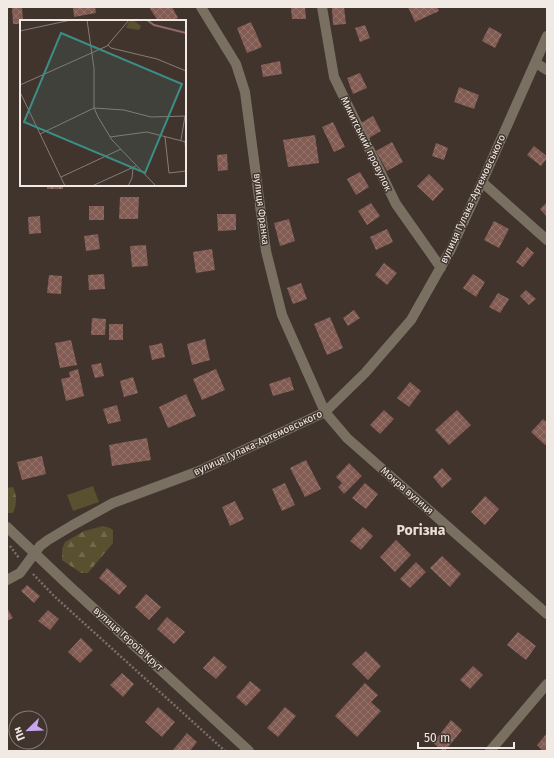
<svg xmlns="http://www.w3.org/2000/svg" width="554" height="758" font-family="'Fira Sans',sans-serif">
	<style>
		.forest { fill: url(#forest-firs) }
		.green { fill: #58502e }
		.building { fill: url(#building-cross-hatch) }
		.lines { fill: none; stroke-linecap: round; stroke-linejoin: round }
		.path { stroke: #7b716a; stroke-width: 2.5; stroke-dasharray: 2 2; stroke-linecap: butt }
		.street { stroke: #7a7062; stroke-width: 10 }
		.labels { text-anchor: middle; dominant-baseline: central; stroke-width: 3; stroke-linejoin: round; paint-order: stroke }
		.street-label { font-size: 10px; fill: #f1e9e4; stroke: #40342d }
		.district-label { font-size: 14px; font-weight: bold; fill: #edded4; stroke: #40342d }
		.inset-river { fill: none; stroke: #91686e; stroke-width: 2 }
		.inset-road { fill: none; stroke: #877c76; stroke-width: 1 }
		.view { fill: #3c8d86; fill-opacity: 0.15; stroke: #3c8d86; stroke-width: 2 }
		.inset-edge { fill: none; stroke: #f1e9e4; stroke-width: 2 }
	</style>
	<defs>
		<pattern id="forest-firs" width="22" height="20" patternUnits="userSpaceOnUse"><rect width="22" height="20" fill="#58502e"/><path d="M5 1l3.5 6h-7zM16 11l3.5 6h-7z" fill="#70694c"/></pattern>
		<pattern id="building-cross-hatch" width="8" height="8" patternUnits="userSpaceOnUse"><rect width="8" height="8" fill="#825b53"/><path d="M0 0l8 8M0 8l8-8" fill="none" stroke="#94736c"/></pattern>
	</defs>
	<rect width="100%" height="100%" fill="#40342d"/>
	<!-- forest -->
	<path class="forest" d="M13,487C17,496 17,504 13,513H7V488Z
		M103,526L110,528L113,530V543L88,573H81L62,560V549L65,542L84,531Z"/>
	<!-- green -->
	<path class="green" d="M93,486L99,502L73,511L67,495Z"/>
	<!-- building -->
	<path class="building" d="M12,7H22L23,21H21V24H13Z
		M73,7H95L96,13L74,17Z
		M149,7H172L178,18L172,21H158Z
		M291,7H305L306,19H292Z
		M344,7L346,24L333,25L332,8Z
		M408,7H437L439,11L415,22Z
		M251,22L262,47L247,53L237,28Z
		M365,25L370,38L360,42L355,28Z
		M489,27L502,34L495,48L482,41Z
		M280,61L282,74L263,77L261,65Z
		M360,73L367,88L353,94L347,78Z
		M459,87L479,95L474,109L454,102Z
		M373,116L381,131L369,138L361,123Z
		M333,122L345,147L334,152L322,127Z
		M315,135L319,163L288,167L283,140Z
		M392,142L403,162L387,171L376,151Z
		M436,143L448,148L444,160L432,156Z
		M534,146L547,156V158L541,166L527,155Z
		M227,154L228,170L218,171L217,155Z
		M360,172L369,187L356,195L347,179Z
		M429,174L444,189L433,201L417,186Z
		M47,185H63V189H47Z
		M120,197H139L138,219H119Z
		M547,202V217L540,209Z
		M371,203L380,216L367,225L358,211Z
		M89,206H104V220H89Z
		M217,214H236V230L218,231Z
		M40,216L41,233L29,234L28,217Z
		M289,219L295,241L280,246L274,223Z
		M494,221L509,229L499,248L484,240Z
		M387,229L393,242L376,250L370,237Z
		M98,234L100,249L86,251L84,236Z
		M146,245L148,266L132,267L130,246Z
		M527,247L534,253L523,267L516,262Z
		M212,249L215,270L196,273L193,252Z
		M384,263L397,273L387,285L375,275Z
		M104,274L105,289L89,290L88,275Z
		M473,274L485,282L476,297L463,288Z
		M49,275L62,276L61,294L47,293Z
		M301,283L307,299L293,304L287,288Z
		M526,290L536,299L529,305L520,296Z
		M498,293L509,299L500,313L489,307Z
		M354,310L360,318L348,326L343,318Z
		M330,317L343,348L327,355L314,324Z
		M92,318L106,319L105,335H91Z
		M109,324H123V340H109Z
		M205,339L210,360L192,365L187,344Z
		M71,340L77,365L60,368L55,343Z
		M162,343L165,357L152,360L149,346Z
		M101,363L104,376L95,378L91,365Z
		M78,369L84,396L66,401L61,379L70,377L69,372Z
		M216,369L225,390L202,400L193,379Z
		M133,377L138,393L124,397L120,381Z
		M290,377L294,390L273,396L269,384Z
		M410,382L421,391L409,407L397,398Z
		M186,394L196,416L168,428L159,407Z
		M117,405L121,421L108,424L103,409Z
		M384,410L394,419L380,434L370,425Z
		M457,410L471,425L449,445L435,430Z
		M543,419L547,422V443L545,445L531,432Z
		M147,438L151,460L112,466L109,445Z
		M42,456L46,474L22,480L17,462Z
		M306,460L321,489L305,497L290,468Z
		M349,463L362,476L344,494L338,487L342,483L336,477Z
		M442,468L452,479L442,488L433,477Z
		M285,483L295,505L282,511L272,489Z
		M365,483L378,494L366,509L352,498Z
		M485,496L499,509L485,525L471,512Z
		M235,501L244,519L230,526L222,507Z
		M363,527L373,536L361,550L350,541Z
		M396,540L411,555L395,572L380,557Z
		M442,556L461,574L450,587L430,568Z
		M416,562L426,572L410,588L400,579Z
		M107,568L127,586L119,595L99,578Z
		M27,585L40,596L34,603L21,591Z
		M146,594L161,607L149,620L135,607Z
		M7,608L13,618L7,621Z
		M48,610L59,619L50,630L38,621Z
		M167,617L185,632L174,644L157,629Z
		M518,632L536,646L526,660L507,645Z
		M81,638L93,650L80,663L68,652Z
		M366,651L381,666L368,680L352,664Z
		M214,656L227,667L216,679L203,668Z
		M473,666L483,675L470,689L460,680Z
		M122,673L134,684L123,697L110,685Z
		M250,681L261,690L246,706L236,697Z
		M365,683L378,695L371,702L381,711L357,737L335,716Z
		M158,707L175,722L162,737L145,722Z
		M285,707L296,716L278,737L267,728Z
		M451,720L462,730L445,751H443L433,743Z
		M187,733L197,742L190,751H174L173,750Z
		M547,733V751H543L537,745Z"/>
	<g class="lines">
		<!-- path -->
		<path class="path" d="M10,546L19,558
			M33,574L54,596L225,751"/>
		<!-- street -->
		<path class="street" d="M201,7L236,64L245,92L266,251L282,315L325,412L347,438L547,614
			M322,7L334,77L396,204L441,268
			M536,63L547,70
			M482,182L547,240
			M7,527L66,583L249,751
			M7,580L20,573L40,546L48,540L73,525L113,503L199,471L325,412L365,373L411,320L451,249L482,182L547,36
			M490,751L547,684"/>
	</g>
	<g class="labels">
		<!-- street labels -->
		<g class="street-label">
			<text transform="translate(366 144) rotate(64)">Микитський провулок</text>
			<text transform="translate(473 199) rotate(-65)">вулиця Гулака-Артемовського</text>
			<text transform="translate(261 209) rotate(83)">вулиця Франка</text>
			<text transform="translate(258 443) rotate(-25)">вулиця Гулака-Артемовського</text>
			<text transform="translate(407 491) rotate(41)">Мокра вулиця</text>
			<text transform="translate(128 639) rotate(42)">вулиця Героїв Крут</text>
		</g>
		<!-- district labels -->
		<g class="district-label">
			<text x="421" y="530">Рогізна</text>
		</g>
	</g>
	<!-- overview -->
	<g transform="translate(20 20)">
		<rect width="166" height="166" fill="#40342d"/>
		<path d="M113,0L121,6L119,10L106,8L109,1Z" fill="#58502e"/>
		<path class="inset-river" d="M127,0L134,5L166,13"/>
		<path class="inset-road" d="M67,0L74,48V88L78,97L92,120L136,166M0,11L51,0M88,25L91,28L137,39L166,51M0,65L87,26L109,0M0,72L45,166M20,114L74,88L104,90L131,97L166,96M90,117L127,112L166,122M145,117L149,153L166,151M161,120L165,96M165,121L166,134M41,157L101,129M72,166L116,146M108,166L112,158L113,148"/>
		<path class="view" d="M41,13L162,64L125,153L4,102Z"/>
		<rect width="166" height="166" class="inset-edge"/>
	</g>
	<!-- border -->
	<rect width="554" height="758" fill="none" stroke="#f1e9e4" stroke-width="16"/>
	<!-- north arrow -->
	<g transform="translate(28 730) rotate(247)"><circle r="19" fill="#40342d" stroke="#877c76"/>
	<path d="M0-3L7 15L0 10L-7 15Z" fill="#c7a6ef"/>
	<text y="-6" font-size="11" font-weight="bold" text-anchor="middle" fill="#f1e9e4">Пн</text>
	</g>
	<!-- scale -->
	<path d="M418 742v6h96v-6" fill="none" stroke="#f1e9e4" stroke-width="2"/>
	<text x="424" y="742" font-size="12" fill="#f1e9e4" stroke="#40342d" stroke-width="3" paint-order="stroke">50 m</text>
</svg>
